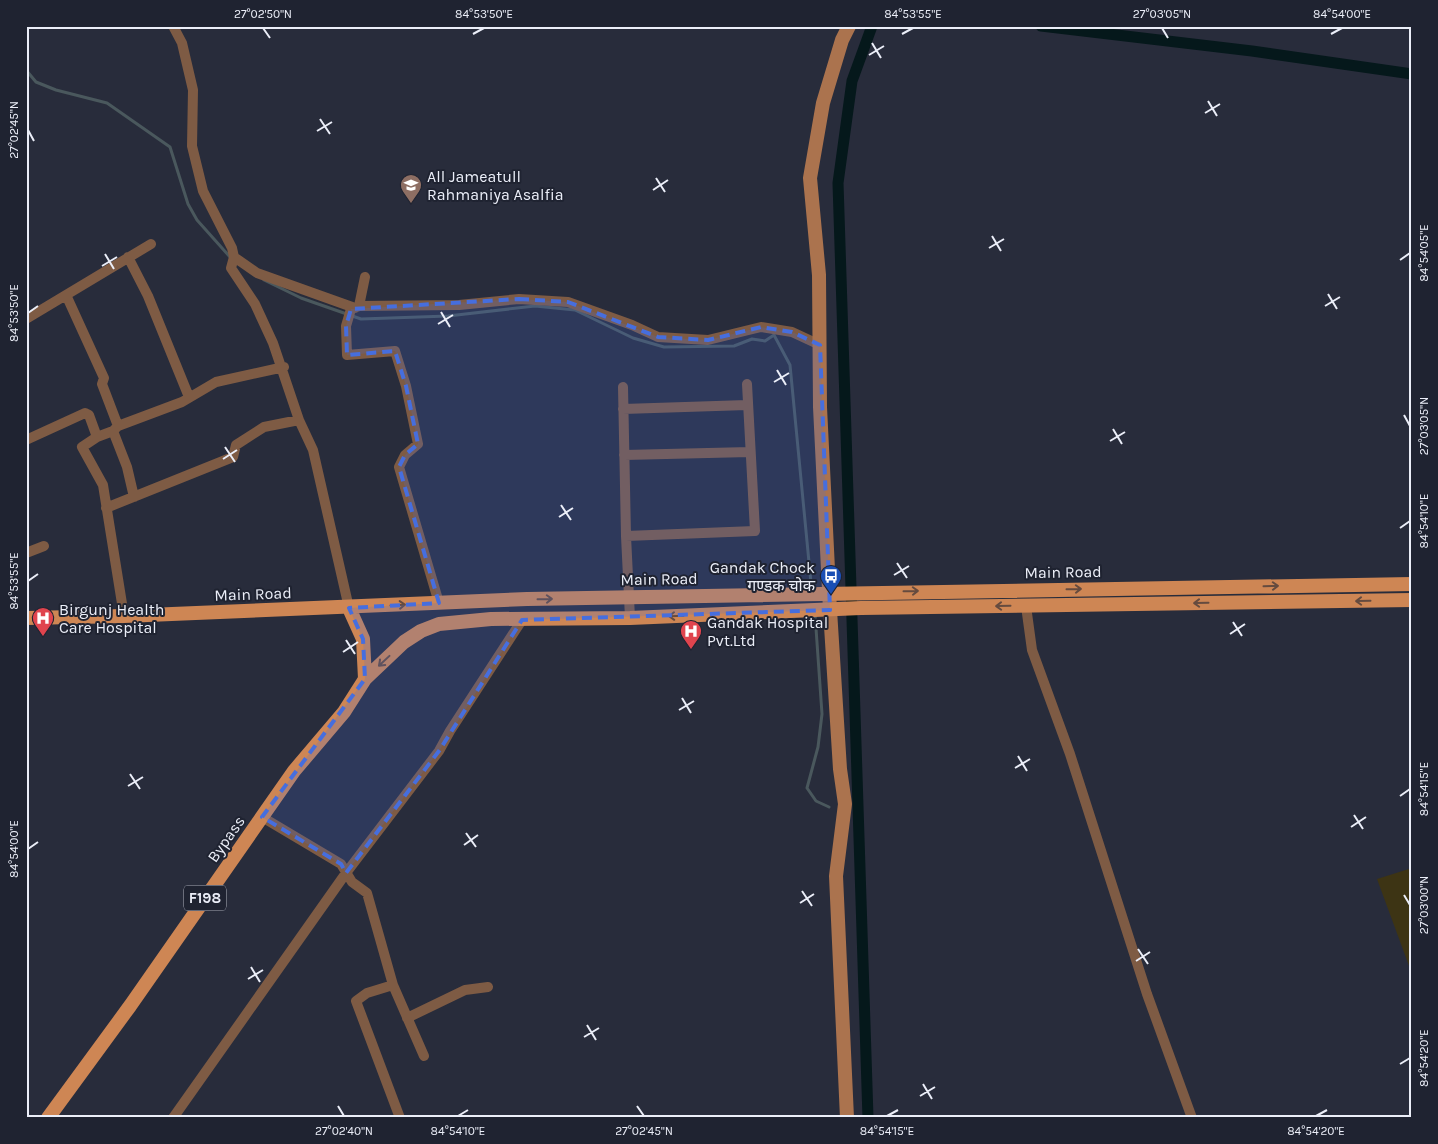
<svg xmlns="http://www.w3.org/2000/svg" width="1438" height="1144" font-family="Karla,'Noto Sans Devanagari',sans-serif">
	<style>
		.sand { fill: #3d3414 }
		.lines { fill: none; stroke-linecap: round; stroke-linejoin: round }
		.stream { stroke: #4a585d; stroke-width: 3 }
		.canal { stroke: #05181b; stroke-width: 11 }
		.minor { stroke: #7e5b44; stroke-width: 10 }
		.secondary { stroke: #ab734e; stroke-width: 14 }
		.primary { stroke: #ce8654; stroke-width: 14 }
		.oneway { stroke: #654b3f }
		.marked { fill: #466ede; fill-opacity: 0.2; stroke: #466ede; stroke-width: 4; stroke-dasharray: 10 6; stroke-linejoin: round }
		.ticks { fill: none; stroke: #ebeef8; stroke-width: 2 }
		.labels { text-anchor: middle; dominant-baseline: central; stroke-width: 4; stroke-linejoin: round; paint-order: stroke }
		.shield { fill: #1f2331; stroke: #aeb1bc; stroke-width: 1 }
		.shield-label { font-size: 15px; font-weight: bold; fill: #ebeef8 }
		.poi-label { font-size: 16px; fill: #ebeef8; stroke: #1f2331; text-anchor: start }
		.street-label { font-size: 16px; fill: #ebeef8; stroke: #1f2331 }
		.neatline { fill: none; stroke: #ebeef8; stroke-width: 2 }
		.ticks-label { font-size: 12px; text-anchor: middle; fill: #ebeef8 }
	</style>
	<rect width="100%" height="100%" fill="#282c3b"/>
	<!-- sand -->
	<path class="sand" d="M1412,868V974L1377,879Z"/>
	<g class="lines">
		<!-- stream -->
		<path class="stream" d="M26,70L36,82L56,90L107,103L170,147L188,204L197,220L230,257
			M264,280L301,298L361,319L448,316L535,306L575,310L633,338L664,347L734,346L752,339L765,341L774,335L790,365L811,583
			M815,614L822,714L818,747L807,788L816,801L829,807"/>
		<!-- canal -->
		<path class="canal" d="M1041,26L1252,51L1412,74
			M868,1118L838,183L852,81L872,26"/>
		<!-- minor -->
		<path class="minor" d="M173,26L182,43L193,90L192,146L203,191L232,248L234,257L231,268L255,304L273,343L299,420L313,450L349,608
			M128,257L148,296L189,397
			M234,257L257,273L355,308
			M365,277L359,306L351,309L346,326L347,355L395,351L406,386L418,444L405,455L399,467L439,603
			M67,297L104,378L102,384L118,426
			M359,306L459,305L519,299L568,302L632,325L658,337L708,340L761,327L792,332L820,345
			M26,319L151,244
			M623,387L626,536L630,618
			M623,409L747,405
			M113,431L127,467L134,497
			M97,437L82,447L103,485L124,616
			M26,440L85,413L89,415L97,437L113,431L118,426L182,402L216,382L284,367
			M624,455L750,452
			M106,508L233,457L236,445L264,427L299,420
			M626,536L755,531L747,384
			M26,553L44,546
			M1026,606L1032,650L1070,754L1147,994L1192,1118
			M262,817L341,864L352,882L367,893L393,985L367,993L356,1001L400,1118
			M393,985L424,1056
			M407,1018L465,990L488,987
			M173,1118L346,873L439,751L450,731L522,620"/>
		<!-- secondary -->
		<path class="secondary" d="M847,1118L836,876L845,804L840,769L830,610L820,407L819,275L810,178L823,103L842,40L849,26"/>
		<!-- primary -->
		<path class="primary" d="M349,608L363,639L365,679
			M26,618L124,616L527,599L1412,584
			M48,1118L130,1006L294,771L344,712L365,679L404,642L421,631L439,624L491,619L630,618L861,608L1412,600"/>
	</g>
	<!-- one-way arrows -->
	<defs><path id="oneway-shaft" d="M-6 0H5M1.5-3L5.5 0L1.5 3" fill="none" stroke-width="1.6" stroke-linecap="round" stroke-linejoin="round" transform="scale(1.25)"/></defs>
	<g class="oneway">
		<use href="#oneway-shaft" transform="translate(1271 586) rotate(-1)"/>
		<use href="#oneway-shaft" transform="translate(1074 589) rotate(-1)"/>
		<use href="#oneway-shaft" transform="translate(911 591) rotate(-1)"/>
		<use href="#oneway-shaft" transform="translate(545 599) rotate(-1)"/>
		<use href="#oneway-shaft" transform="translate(1363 601) rotate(179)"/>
		<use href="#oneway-shaft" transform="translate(1201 603) rotate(179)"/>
		<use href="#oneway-shaft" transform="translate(398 605) rotate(-3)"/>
		<use href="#oneway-shaft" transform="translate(1003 606) rotate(179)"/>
		<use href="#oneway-shaft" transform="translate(676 616) rotate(178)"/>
		<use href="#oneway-shaft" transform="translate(384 661) rotate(137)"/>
	</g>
	<!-- marked area -->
	<path class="marked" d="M519,299L568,302L658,337L708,340L761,327L792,332L820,345L830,610L522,620L439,751L346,873L341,864L262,817L365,679L363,639L349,608L439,603L399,467L405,455L418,444L406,386L395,351L347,355L346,326L351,309Z"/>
	<!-- ticks -->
	<path class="ticks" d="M263,28L270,38M1162,28L1168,38M473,34L484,28M902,34L913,28M1331,34L1342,28M872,43L881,58M869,55L884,46M1208,101L1217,116M1205,113L1220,104M320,119L330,134M28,130L34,141M317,131L332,122M656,178L665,192M653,190L668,180M992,236L1001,251M989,248L1004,239M105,254L114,269M1400,260L1410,253M102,266L117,257M1328,294L1337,309M1325,306L1340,297M441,312L450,327M28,313L38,306M438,324L453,315M777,370L786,385M774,382L789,373M1404,415L1410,426M1113,429L1122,444M1110,441L1125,432M225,447L235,462M223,459L237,450M561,505L571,520M559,517L573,508M1400,528L1410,521M897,563L907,578M894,575L909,566M28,581L38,574M1233,622L1242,636M1230,634L1245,624M346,640L355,654M343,652L358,642M682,698L691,713M679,710L694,701M1018,756L1027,771M1015,768L1030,759M130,774L140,789M128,786L143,777M1400,796L1410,789M1354,815L1363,829M1351,827L1366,817M466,833L476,847M464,845L478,835M28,849L38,842M802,891L812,906M1404,895L1410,905M800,903L814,894M1138,949L1148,964M1136,961L1150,952M251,967L260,982M248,979L263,970M587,1025L596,1040M584,1037L599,1028M1400,1064L1410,1058M923,1084L932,1099M920,1096L935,1087M338,1106L344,1116M637,1106L644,1116M458,1116L468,1110M887,1116L898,1110M1316,1116L1327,1110"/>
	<!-- icons -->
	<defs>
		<g id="school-pin" transform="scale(1.125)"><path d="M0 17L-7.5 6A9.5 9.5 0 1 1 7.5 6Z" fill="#8d6e63" stroke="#1f2331"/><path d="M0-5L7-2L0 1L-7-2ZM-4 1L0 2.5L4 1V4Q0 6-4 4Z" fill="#fff"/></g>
		<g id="bus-pin" transform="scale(1.125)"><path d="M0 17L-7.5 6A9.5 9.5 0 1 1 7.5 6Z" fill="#1a4fb4" stroke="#1f2331"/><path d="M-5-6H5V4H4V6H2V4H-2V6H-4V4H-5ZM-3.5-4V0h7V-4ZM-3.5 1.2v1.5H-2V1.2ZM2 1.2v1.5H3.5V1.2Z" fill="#fff"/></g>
		<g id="hospital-pin" transform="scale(1.125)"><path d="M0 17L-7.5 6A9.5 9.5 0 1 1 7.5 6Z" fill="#e0444e" stroke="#1f2331"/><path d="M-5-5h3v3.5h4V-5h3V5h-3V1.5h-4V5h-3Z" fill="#fff"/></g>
	</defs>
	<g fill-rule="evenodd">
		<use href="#school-pin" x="411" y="185"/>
		<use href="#bus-pin" x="831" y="576"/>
		<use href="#hospital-pin" x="43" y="618"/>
		<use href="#hospital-pin" x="691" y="631"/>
	</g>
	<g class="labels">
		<!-- shield labels -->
		<rect class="shield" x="184" y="885.5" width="42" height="25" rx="4"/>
		<g class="shield-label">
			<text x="205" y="898">F198</text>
		</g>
		<!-- poi labels -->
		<g class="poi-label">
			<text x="427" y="176">All Jameatull<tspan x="427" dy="18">Rahmaniya Asalfia</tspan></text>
			<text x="815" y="567" text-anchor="end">Gandak Chock<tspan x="815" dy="18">गण्डक चोक</tspan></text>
			<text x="59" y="609">Birgunj Health<tspan x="59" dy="18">Care Hospital</tspan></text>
			<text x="707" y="622">Gandak Hospital<tspan x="707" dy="18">Pvt.Ltd</tspan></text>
		</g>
		<!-- street labels -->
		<g class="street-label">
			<text transform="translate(1063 572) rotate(-1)">Main Road</text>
			<text transform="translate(659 579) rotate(-1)">Main Road</text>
			<text transform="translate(253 594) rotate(-2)">Main Road</text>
			<text transform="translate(226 839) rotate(-55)">Bypass</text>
		</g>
	</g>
	<!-- border -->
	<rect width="1438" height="1144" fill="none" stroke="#1f2331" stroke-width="55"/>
	<rect x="28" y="28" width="1382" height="1088" class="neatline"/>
	<g class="ticks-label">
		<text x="263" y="18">27°02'50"N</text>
		<text x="484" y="18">84°53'50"E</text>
		<text x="913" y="18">84°53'55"E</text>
		<text x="1162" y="18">27°03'05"N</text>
		<text x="1342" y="18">84°54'00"E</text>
		<text transform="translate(14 130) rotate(-90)" y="4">27°02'45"N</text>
		<text transform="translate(1424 253) rotate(-90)" y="4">84°54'05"E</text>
		<text transform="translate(14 313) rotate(-90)" y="4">84°53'50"E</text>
		<text transform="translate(1424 426) rotate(-90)" y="4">27°03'05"N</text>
		<text transform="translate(1424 521) rotate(-90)" y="4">84°54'10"E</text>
		<text transform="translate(14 581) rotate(-90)" y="4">84°53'55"E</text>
		<text transform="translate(1424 789) rotate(-90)" y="4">84°54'15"E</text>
		<text transform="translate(14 849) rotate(-90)" y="4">84°54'00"E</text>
		<text transform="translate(1424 905) rotate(-90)" y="4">27°03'00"N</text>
		<text transform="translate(1424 1058) rotate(-90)" y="4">84°54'20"E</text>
		<text x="344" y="1135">27°02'40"N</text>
		<text x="458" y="1135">84°54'10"E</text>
		<text x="644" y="1135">27°02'45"N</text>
		<text x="887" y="1135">84°54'15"E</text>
		<text x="1316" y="1135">84°54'20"E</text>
	</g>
</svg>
